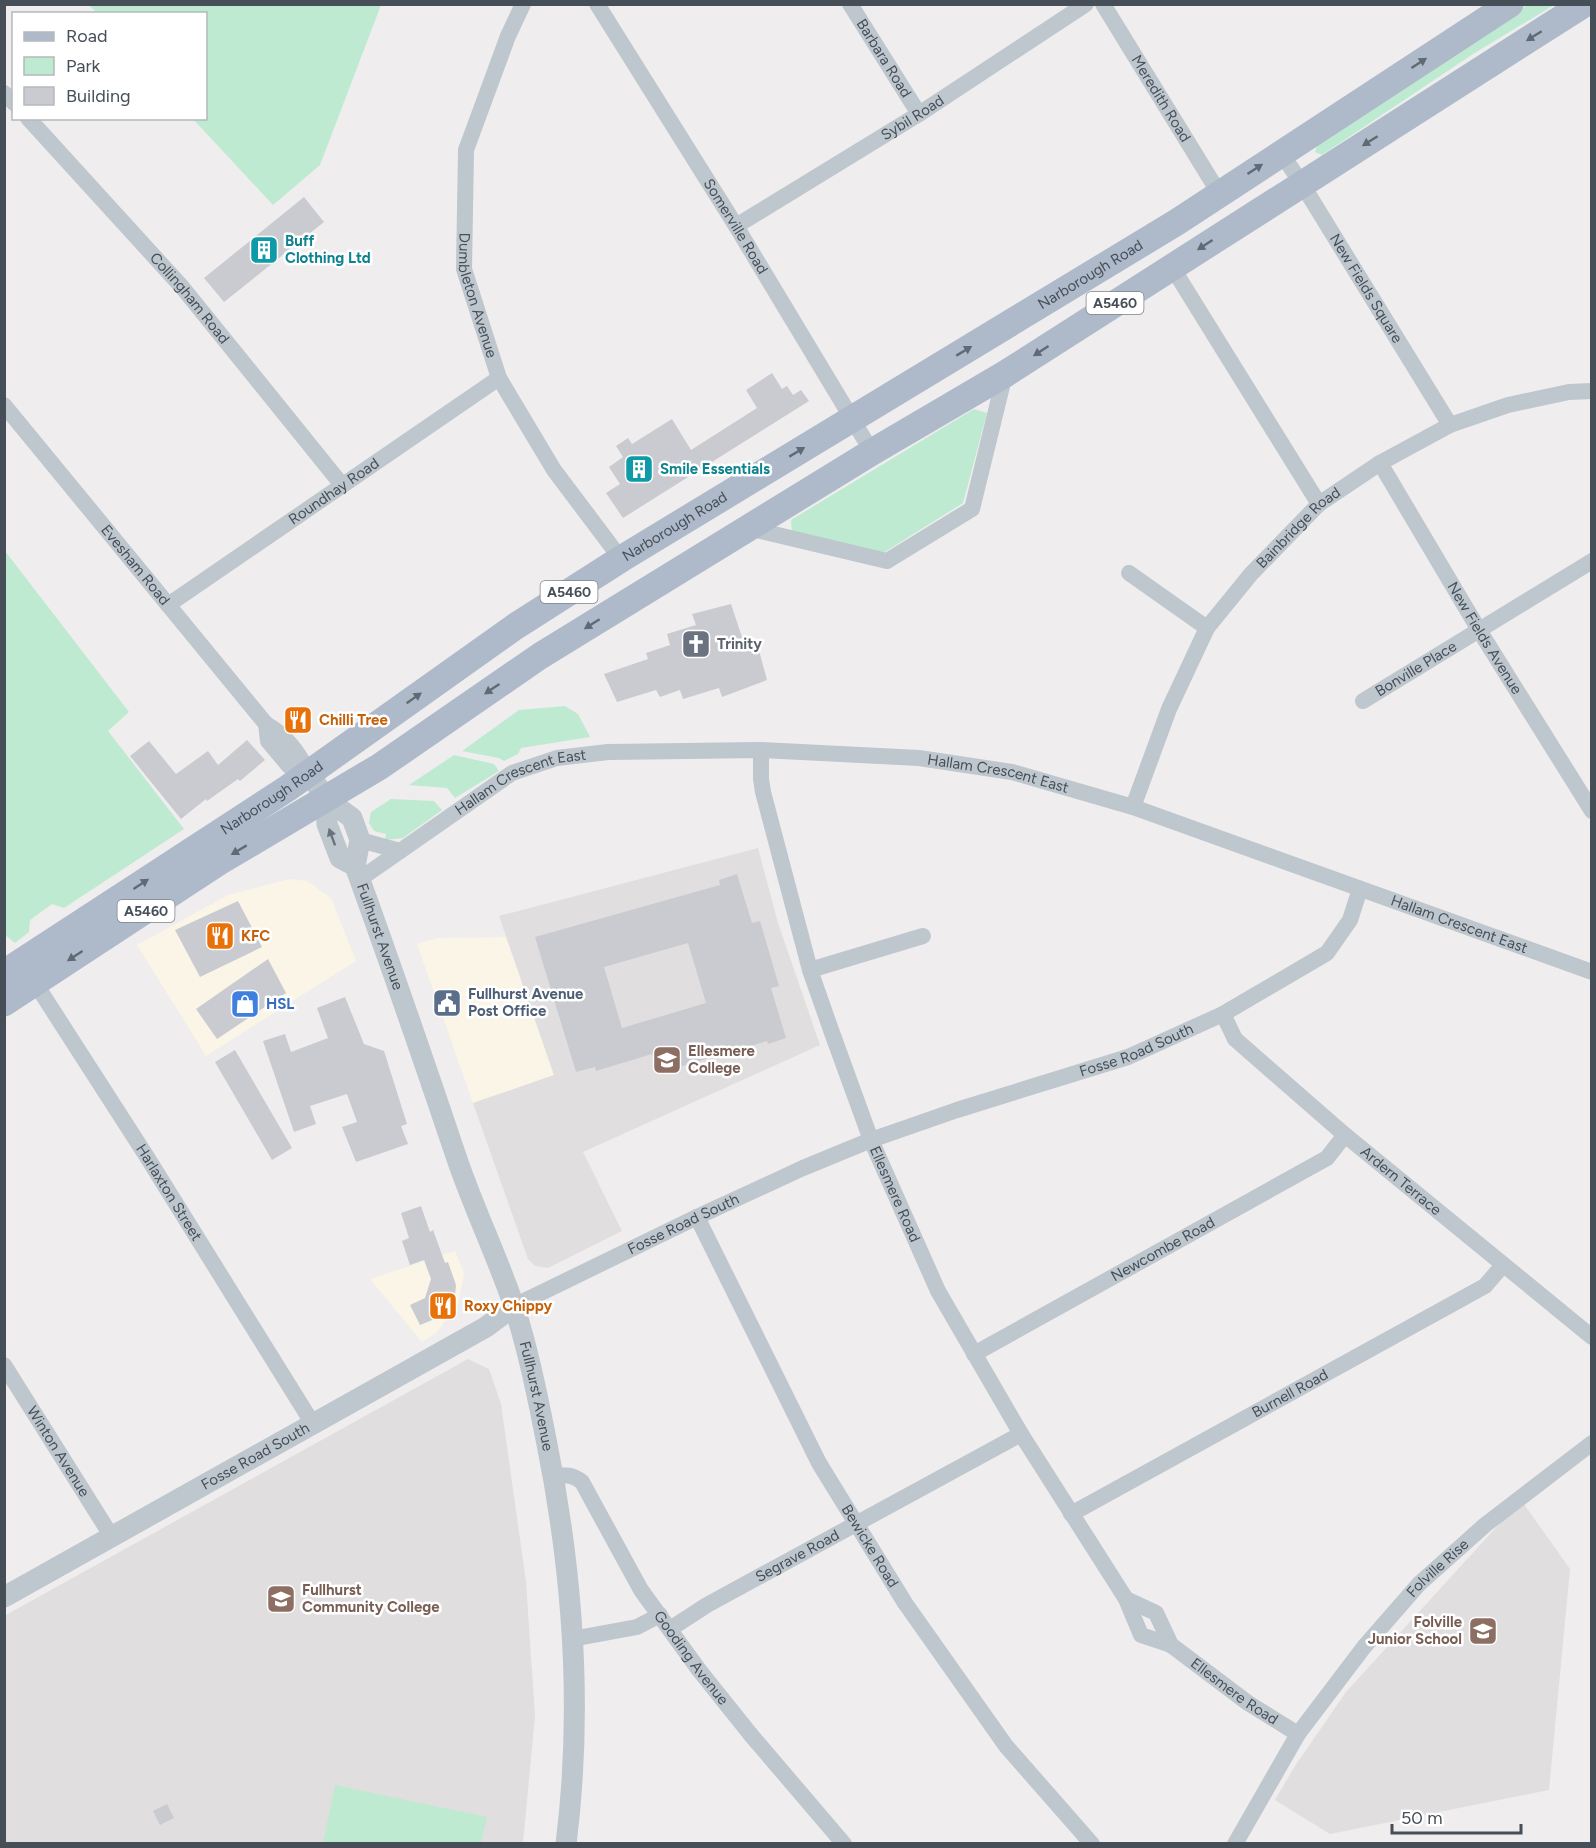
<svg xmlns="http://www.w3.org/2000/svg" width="1596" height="1848" font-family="Figtree,sans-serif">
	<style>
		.commercial { fill: #faf5e6 }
		.education { fill: #e0dede }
		.green { fill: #beead2 }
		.building { fill: #cacbd1; fill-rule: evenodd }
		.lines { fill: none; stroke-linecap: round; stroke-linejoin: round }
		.minor { stroke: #bec6ce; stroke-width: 16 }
		.tertiary { stroke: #bec6ce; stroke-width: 21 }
		.primary { stroke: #aebaca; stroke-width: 27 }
		.oneway { fill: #606a74 }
		.oneway2 { fill: #6a737b }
		.labels { text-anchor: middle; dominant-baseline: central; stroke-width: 5; stroke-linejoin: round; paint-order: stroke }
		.shield { fill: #fff; stroke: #7e848a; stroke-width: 1.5 }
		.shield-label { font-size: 14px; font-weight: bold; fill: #464f58 }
		.street-label { font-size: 15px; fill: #464f58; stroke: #fff }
		.culture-label { font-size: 15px; font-weight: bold; fill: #0d838f; stroke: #fff; text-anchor: start }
		.worship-label { font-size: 15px; font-weight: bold; fill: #5b616d; stroke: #fff; text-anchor: start }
		.food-label { font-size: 15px; font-weight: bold; fill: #c56008; stroke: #fff; text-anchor: start }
		.service-label { font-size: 15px; font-weight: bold; fill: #4e5e75; stroke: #fff; text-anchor: start }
		.shop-label { font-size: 15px; font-weight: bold; fill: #366cbe; stroke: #fff; text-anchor: start }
		.education-label { font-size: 15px; font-weight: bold; fill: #785e54; stroke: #fff; text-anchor: start }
	</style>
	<rect width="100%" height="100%" fill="#efeded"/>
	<!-- commercial -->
	<path class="commercial" d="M289,879L307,881L331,898L356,961L206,1056L137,945L228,895Z
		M506,937L554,1075L473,1103L417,944L437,938Z
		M455,1251L464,1273L458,1306L436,1333L422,1342L370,1279Z"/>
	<!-- education -->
	<path class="education" d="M758,848L778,923L820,1045L583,1152L622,1231L548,1268L535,1266L528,1259L473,1103L554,1075L499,916Z
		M468,1359L489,1369L501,1404L526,1582L535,1716L523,1843H5L4,1616Z
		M1521,1500L1570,1569L1549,1790L1330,1834L1275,1800L1295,1766L1346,1692Z"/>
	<!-- green -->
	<path class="green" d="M89,5H381L320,165L273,205L193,119L206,118V14L97,13Z
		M1527,5H1554L1473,54L1322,155L1315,152L1318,143L1356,116Z
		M974,409L987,413L963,503L883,553L792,532L791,520Z
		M5,551L129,712L108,731L184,829L64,908L52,904L30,920L29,932L15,943L4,934Z
		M565,706L578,714L590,737L521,748L518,754L504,761L499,758L462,751L519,710Z
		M454,755L494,764L499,771L455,798L447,788L409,785Z
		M391,799L434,801L442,810L403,838L385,840L386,834L374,831L369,823L371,812Z
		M335,1785L487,1817L481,1843H323Z"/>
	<!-- building -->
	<path class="building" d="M304,197L324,222L224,302L204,278Z
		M772,373L782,389L787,386L793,395L801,390L809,401L623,518L606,493L620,484L609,467L623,457L616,446L628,438L632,444L672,419L691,450L757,408L746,390Z
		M731,604L745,646L757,643L767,680L722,697L719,688L683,699L680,690L660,697L656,690L617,702L604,674L648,659L646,653L670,645L667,634L696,625L692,614Z
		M247,740L265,760L240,781L238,779L207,801L206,799L181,819L130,756L149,741L176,774L208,751L218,765Z
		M737,874L752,923L760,921L779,986L771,988L786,1038L768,1044L767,1041L679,1067L678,1060L656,1067L652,1054L596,1071L595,1067L576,1072L535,937L720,885L719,880ZM688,943L706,1003L622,1028L604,967Z
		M238,901L262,947L200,977L175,930Z
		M268,959L286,993L217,1039L196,1009Z
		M345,997L364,1044L384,1051L407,1124L401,1126L408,1144L356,1162L342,1127L357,1122L347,1094L310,1106L316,1124L294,1132L263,1041L285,1034L291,1052L328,1038L317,1008Z
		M235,1050L292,1148L272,1160L215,1062Z
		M421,1206L430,1232L433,1230L445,1263L448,1262L456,1285L454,1305L442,1316L420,1325L410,1305L425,1298L431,1279L424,1260L410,1265L402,1241L409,1238L401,1213Z
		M167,1804L174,1818L160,1825L153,1811Z"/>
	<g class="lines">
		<!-- minor -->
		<g class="minor">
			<path id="s1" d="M523,4L508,36L466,150L464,269L499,378L554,470L621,559"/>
			<path id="s2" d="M597,4L736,226L872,452"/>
			<path id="s3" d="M850,4L919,114"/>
			<path id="s4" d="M1103,4L1219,193"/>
			<path d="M4,93L14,103"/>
			<path id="s5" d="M28,118L182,287L342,485"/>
			<path id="s6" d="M1281,153L1302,184L1450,425"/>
			<path id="s7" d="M736,226L919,114L1086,4"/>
			<path d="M1172,267L1319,504"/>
			<path id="s8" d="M4,405L266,724C287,736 298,752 309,773"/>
			<path id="s9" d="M1380,463L1479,630L1592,811"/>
			<path d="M748,528L887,561L972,509L1005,374"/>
			<path d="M1129,573L1207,628"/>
			<path id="s10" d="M168,605L499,378"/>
			<path id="s11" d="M1363,701L1592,561"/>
			<path d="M266,724L268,741L289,766L309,773"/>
			<path id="s12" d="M761,750V779L763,792L810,970L831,1030L871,1140L938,1291L1021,1434L1126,1599L1156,1613L1171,1645L1248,1703L1298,1734"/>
			<path id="s13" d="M1133,807L1169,709L1207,628L1251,574L1319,504L1380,463L1450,425L1508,405L1569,392L1592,391"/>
			<path d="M360,840L400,851"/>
			<path id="s14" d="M360,879L512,773L557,758L608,752L761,750L919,758L1012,772L1133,807L1592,972"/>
			<path d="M810,970L923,936"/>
			<path id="s15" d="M30,975L147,1157L313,1424"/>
			<path id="s16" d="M1223,1014L1235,1039L1345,1135L1592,1337"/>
			<path id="s17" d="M697,1217L819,1463L905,1603L1006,1746L1092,1844"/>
			<path id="s18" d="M514,1306L697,1217L803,1168L871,1140L957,1110L1128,1057L1223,1014L1327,953L1350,920L1360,889"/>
			<path id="s19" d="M974,1354L1327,1158L1345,1135"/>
			<path id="s20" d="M4,1365L112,1537"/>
			<path id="s21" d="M553,1476C565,1475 572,1474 582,1482L641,1590L699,1670L751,1735L844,1844"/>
			<path id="s22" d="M1071,1514L1485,1286L1503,1265"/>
			<path d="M1126,1599L1141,1635L1171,1645"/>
			<path id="s23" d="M670,1629L707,1605L1021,1434"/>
			<path d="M572,1639L637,1627L660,1615"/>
			<path id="s24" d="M1235,1844L1298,1734L1364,1647L1419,1584L1485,1525L1592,1443"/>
		</g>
		<!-- tertiary -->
		<g class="tertiary">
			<path id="s25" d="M309,773L326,799L352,818L360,840L355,866C390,963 424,1061 457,1159C474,1209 497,1256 514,1306C528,1349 537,1394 546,1439C573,1572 583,1709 566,1844"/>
			<path d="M326,799L327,824L340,858L355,866"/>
			<path id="s26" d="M4,1597L486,1327L514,1306"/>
		</g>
		<!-- primary -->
		<g class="primary">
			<path id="s27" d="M4,973L288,788L516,626L621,559L1177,222L1510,4"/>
			<path d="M4,1003L219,862L379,767L540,656L872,452L1005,374L1584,4"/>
		</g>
	</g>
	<!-- one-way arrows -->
	<defs><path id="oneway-solid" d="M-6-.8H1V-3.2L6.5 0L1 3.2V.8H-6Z" transform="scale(1.5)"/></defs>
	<g class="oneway">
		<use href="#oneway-solid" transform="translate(1534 36) rotate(148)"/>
		<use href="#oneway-solid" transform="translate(1419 63) rotate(-33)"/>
		<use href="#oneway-solid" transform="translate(1370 141) rotate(148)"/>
		<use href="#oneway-solid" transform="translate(1255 169) rotate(-33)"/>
		<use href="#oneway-solid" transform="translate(1205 245) rotate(147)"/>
		<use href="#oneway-solid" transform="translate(964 351) rotate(-31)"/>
		<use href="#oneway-solid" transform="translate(1041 351) rotate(147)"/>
		<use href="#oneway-solid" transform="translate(797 452) rotate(-31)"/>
		<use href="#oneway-solid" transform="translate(592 624) rotate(148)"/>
		<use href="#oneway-solid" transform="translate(492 689) rotate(146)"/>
		<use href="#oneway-solid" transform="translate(414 698) rotate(-35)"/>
		<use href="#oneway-solid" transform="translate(239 850) rotate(149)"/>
		<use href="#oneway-solid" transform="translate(141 884) rotate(-33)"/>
		<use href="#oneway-solid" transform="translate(75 956) rotate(147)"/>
	</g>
	<use class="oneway2" href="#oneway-solid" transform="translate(332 837) rotate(-110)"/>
	<!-- icons -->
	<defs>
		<g id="building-square" transform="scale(1.5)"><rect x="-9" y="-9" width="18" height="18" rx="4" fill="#0f9aa8" stroke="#fff"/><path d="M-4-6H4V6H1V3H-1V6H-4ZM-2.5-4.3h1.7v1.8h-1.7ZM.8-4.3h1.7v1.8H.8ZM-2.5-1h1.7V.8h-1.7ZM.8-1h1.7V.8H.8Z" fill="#fff"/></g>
		<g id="church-square" transform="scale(1.5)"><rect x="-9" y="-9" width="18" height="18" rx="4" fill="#6b7280" stroke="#fff"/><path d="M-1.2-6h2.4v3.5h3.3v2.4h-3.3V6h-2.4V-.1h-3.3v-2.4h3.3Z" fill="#fff"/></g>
		<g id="restaurant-square" transform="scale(1.5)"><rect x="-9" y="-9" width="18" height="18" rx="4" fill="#e8710a" stroke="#fff"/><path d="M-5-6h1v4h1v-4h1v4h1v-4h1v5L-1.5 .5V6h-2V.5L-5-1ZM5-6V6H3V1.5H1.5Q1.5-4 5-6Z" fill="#fff"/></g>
		<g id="civic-square" transform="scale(1.5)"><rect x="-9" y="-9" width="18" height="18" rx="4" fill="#5c6f8a" stroke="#fff"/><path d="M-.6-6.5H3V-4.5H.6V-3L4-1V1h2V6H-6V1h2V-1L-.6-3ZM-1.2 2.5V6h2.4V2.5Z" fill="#fff"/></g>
		<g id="shop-square" transform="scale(1.5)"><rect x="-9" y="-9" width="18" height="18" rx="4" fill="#3f7fe0" stroke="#fff"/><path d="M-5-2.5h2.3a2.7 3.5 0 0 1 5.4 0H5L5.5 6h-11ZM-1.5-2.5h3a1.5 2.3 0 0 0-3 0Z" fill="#fff"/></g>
		<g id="school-square" transform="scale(1.5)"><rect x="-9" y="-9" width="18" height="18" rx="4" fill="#8d6e63" stroke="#fff"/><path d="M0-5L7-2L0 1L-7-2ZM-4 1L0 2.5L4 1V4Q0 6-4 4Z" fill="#fff"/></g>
	</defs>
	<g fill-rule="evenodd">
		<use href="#building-square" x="264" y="250"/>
		<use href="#building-square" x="639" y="469"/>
		<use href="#church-square" x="696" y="644"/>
		<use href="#restaurant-square" x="298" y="720"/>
		<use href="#restaurant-square" x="220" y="936"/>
		<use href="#civic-square" x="447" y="1003"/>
		<use href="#shop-square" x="245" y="1004"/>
		<use href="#school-square" x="667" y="1060"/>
		<use href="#restaurant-square" x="443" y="1306"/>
		<use href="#school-square" x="281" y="1599"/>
		<use href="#school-square" x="1483" y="1631"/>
	</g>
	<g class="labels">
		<!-- shield labels -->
		<g class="shield">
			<rect x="1086.5" y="292" width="57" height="22" rx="4.5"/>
			<rect x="540.5" y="581" width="57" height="22" rx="4.5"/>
			<rect x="117.5" y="900" width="57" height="22" rx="4.5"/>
		</g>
		<g class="shield-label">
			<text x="1115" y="303">A5460</text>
			<text x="569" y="592">A5460</text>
			<text x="146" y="911">A5460</text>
		</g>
		<!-- street labels -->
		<g class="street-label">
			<text stroke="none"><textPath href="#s3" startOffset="64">Barbara Road</textPath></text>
			<text stroke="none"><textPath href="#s4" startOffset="111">Meredith Road</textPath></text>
			<text stroke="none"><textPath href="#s7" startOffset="207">Sybil Road</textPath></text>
			<text stroke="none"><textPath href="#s2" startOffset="262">Somerville Road</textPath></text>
			<text stroke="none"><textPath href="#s27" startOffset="1292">Narborough Road</textPath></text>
			<text stroke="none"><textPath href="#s6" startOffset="160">New Fields Square</textPath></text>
			<text stroke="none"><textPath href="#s1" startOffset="304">Dumbleton Avenue</textPath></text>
			<text stroke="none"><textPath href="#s5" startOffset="242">Collingham Road</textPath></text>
			<text stroke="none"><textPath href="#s10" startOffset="201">Roundhay Road</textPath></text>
			<text stroke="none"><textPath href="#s27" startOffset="806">Narborough Road</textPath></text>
			<text stroke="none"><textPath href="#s13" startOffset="330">Bainbridge Road</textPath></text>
			<text stroke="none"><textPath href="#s8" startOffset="207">Evesham Road</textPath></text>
			<text stroke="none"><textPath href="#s9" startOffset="204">New Fields Avenue</textPath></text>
			<text stroke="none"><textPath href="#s11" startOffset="62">Bonville Place</textPath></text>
			<text stroke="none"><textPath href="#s14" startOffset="676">Hallam Crescent East</textPath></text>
			<text stroke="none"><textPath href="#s14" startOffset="190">Hallam Crescent East</textPath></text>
			<text stroke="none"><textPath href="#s27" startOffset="320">Narborough Road</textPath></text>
			<text stroke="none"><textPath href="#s14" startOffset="1162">Hallam Crescent East</textPath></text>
			<text stroke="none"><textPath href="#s25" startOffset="188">Fullhurst Avenue</textPath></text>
			<text stroke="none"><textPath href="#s18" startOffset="674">Fosse Road South</textPath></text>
			<text stroke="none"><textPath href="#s16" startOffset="246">Ardern Terrace</textPath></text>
			<text stroke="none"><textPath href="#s15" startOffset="258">Harlaxton Street</textPath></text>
			<text stroke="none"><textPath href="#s12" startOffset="466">Ellesmere Road</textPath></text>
			<text stroke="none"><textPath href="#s18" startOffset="188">Fosse Road South</textPath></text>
			<text stroke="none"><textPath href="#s19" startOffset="216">Newcombe Road</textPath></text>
			<text stroke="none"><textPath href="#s22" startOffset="250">Burnell Road</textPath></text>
			<text stroke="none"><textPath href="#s25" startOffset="674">Fullhurst Avenue</textPath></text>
			<text stroke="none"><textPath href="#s20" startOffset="102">Winton Avenue</textPath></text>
			<text stroke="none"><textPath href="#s26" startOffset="288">Fosse Road South</textPath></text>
			<text stroke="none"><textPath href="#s17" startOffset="372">Bewicke Road</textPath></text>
			<text stroke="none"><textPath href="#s23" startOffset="147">Segrave Road</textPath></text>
			<text stroke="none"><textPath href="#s24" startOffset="344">Folville Rise</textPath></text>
			<text stroke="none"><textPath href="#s21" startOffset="238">Gooding Avenue</textPath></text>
			<text stroke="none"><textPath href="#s12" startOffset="1080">Ellesmere Road</textPath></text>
		</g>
		<!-- culture labels -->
		<g class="culture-label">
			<text x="285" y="241">Buff<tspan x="285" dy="17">Clothing Ltd</tspan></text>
			<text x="660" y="469">Smile Essentials</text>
		</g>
		<!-- worship labels -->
		<g class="worship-label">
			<text x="717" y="644">Trinity</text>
		</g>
		<!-- food labels -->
		<g class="food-label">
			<text x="319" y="720">Chilli Tree</text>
			<text x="241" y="936">KFC</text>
			<text x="464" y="1306">Roxy Chippy</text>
		</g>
		<!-- service labels -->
		<g class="service-label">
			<text x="468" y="994">Fullhurst Avenue<tspan x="468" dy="17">Post Office</tspan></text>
		</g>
		<!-- shop labels -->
		<g class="shop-label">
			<text x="266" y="1004">HSL</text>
		</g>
		<!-- education labels -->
		<g class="education-label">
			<text x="688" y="1051">Ellesmere<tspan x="688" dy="17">College</tspan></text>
			<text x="302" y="1590">Fullhurst<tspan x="302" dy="17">Community College</tspan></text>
			<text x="1462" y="1622" text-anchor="end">Folville<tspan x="1462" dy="17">Junior School</tspan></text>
		</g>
	</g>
	<!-- border -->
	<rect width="1596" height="1848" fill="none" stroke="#464f58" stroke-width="12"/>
	<!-- legend -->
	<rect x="12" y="12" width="195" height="108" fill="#ffffff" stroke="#b5b9bc" stroke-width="1.5"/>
	<rect x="24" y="32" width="30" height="9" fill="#aebaca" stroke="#b5b9bc" stroke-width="1.5"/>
	<text x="66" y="42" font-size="18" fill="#464f58">Road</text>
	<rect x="24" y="57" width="30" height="18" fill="#beead2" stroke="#b5b9bc" stroke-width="1.5"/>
	<text x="66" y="72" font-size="18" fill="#464f58">Park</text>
	<rect x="24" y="87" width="30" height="18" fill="#cacbd1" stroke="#b5b9bc" stroke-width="1.5"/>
	<text x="66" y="102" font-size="18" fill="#464f58">Building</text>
	<!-- scale -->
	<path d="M1392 1824v9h129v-9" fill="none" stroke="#464f58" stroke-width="3"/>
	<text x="1401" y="1824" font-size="18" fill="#464f58" stroke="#ffffff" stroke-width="4.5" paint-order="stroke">50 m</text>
</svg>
